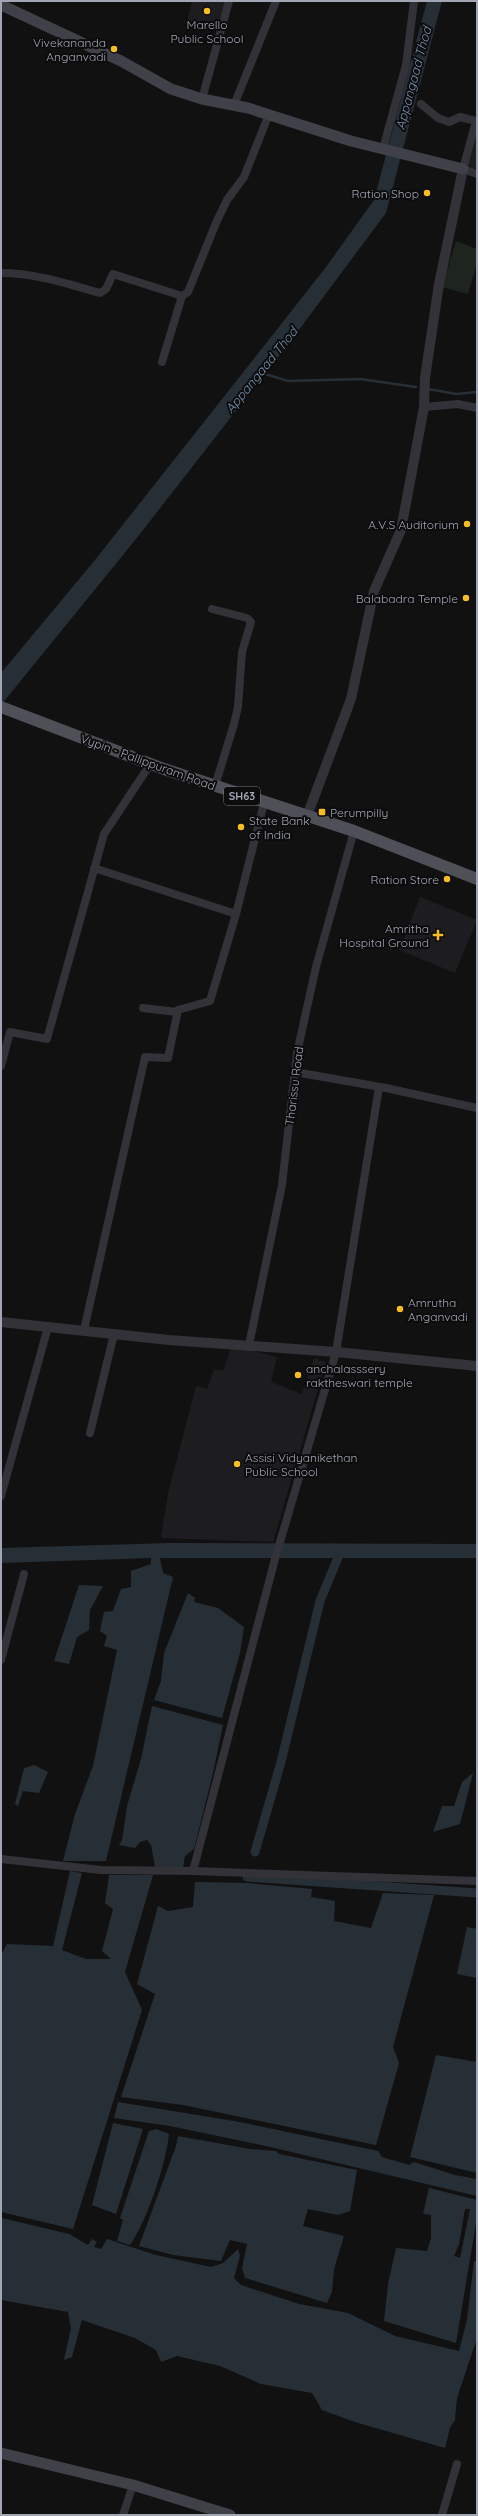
<svg xmlns="http://www.w3.org/2000/svg" width="478" height="2516" font-family="Quicksand,sans-serif">
	<style>
		.built { fill: #1d1d1f }
		.green { fill: #1d251e }
		.water { fill: #272f36; fill-rule: evenodd }
		.lines { fill: none; stroke-linecap: round; stroke-linejoin: round }
		.stream { stroke: #272f36; stroke-width: 2.5 }
		.canal { stroke: #272f36; stroke-width: 9 }
		.minor { stroke: #323238; stroke-width: 8 }
		.tertiary { stroke: #323238; stroke-width: 10 }
		.secondary { stroke: #404148; stroke-width: 11 }
		.primary { stroke: #4e4f57; stroke-width: 12 }
		.poi-dot { fill: #f8bc24; stroke: #0c0c0d; stroke-width: 1.5 }
		.labels { text-anchor: middle; dominant-baseline: central; stroke-width: 4; stroke-linejoin: round; paint-order: stroke }
		.shield { fill: #0c0c0d; stroke: #757882; stroke-width: 1 }
		.shield-label { font-size: 11px; font-weight: bold; fill: #a2a6b4 }
		.poi-label { font-size: 12px; fill: #a2a6b4; stroke: #0c0c0d; text-anchor: end }
		.street-label { font-size: 12px; fill: #a2a6b4; stroke: #0c0c0d }
		.water-label { font-size: 13px; font-style: italic; fill: #7792b1; stroke: #0c0c0d }
	</style>
	<rect width="100%" height="100%" fill="#111112"/>
	<!-- built -->
	<path class="built" d="M192,1H227L219,30L187,21Z
		M477,128V169L465,165Z
		M420,897L477,920L455,973L399,950Z
		M231,1348L246,1349L277,1357L271,1382L302,1394L314,1358L326,1362L273,1542L161,1538L168,1493L196,1386L207,1389L214,1369L223,1371Z"/>
	<!-- green -->
	<path class="green" d="M456,241L477,249V263L468,294L442,287Z"/>
	<!-- water -->
	<path class="water" d="M427,1H442L386,213L298,331L136,539L1,705V673L95,560L275,332L326,267L374,200Z
		M171,1543L477,1544V1558H160L163,1573L173,1577L106,1861H63L75,1814L93,1766L117,1650L104,1646L107,1636L100,1631L104,1612L113,1611L121,1589L131,1587V1571L151,1564V1558L1,1563V1548Z
		M79,1585L103,1586L90,1610L89,1630L77,1637L69,1664L54,1661Z
		M188,1593L195,1598L194,1602L218,1608L244,1627L240,1653L222,1718L154,1700L161,1681L164,1653Z
		M152,1706L223,1725L213,1773L194,1849L185,1856L183,1868L155,1867L151,1845L147,1840L140,1842L135,1848L119,1845L122,1840L127,1806L141,1759Z
		M34,1765L48,1772L39,1793L23,1791L18,1806L15,1804L24,1768Z
		M473,1773L460,1824L433,1832L442,1806H454L462,1782Z
		M70,1871L82,1873L62,1950L86,1959H111L102,1951L113,1909L105,1903L109,1875H153L125,1972L142,2010L73,2229L1,2212V1955L7,1944L53,1946Z
		M195,1882L247,1883L312,1889L311,1897L335,1901L334,1921L371,1928L383,1893L434,1895L393,2047L399,2063L376,2145L183,2105L121,2097L155,1994L137,1984L158,1906L168,1911L193,1907Z
		M467,1927L477,1929V1978L457,1974Z
		M436,2055L477,2062V2173L410,2157Z
		M118,2102L240,2122L378,2151L382,2157L409,2165L414,2162L455,2175L477,2179V2196L266,2146L170,2126L114,2118Z
		M113,2123L143,2129L116,2214L92,2205Z
		M156,2129L169,2134C166,2164 147,2221 130,2245L117,2241L123,2220L120,2218L149,2131Z
		M178,2136L250,2149L276,2151L279,2154L357,2170L350,2211L338,2215L308,2209L303,2226L344,2236L334,2269L332,2292L327,2303L245,2278L242,2268L247,2244L230,2240L221,2261L173,2255L139,2246L176,2146Z
		M429,2188L477,2200V2217L456,2343L384,2321L388,2284L396,2248L427,2251L431,2238V2215L423,2214ZM465,2209H470L460,2258L454,2256L459,2244Z
		M2,2218L69,2234L88,2245L92,2239L97,2242L94,2247L101,2249L107,2239L156,2255L211,2267L223,2263L238,2249L240,2256L234,2278L241,2285L299,2304L348,2313L395,2336L459,2351L467,2320L474,2261H477V2338L457,2398L455,2420L450,2428L445,2448L355,2422L322,2410L312,2393L261,2384L220,2366L177,2356L161,2362L156,2350L135,2338L82,2320L72,2357L64,2360L71,2328L68,2312L1,2300Z"/>
	<g class="lines">
		<!-- stream -->
		<path class="stream" d="M262,373L288,381L360,379L416,387
			M428,389L456,394L477,392"/>
		<!-- canal -->
		<path class="canal" d="M255,1852L281,1762L320,1601L339,1555L335,1548
			M247,1877L477,1893"/>
		<!-- minor -->
		<path class="minor" d="M202,99L229,1
			M421,104L438,118L449,122L460,117L476,121L463,169L477,174
			M234,105L276,1
			M388,150L384,145L406,65L414,1
			M1,273C35,273 68,284 100,293L106,289L113,274L182,296L188,292L216,223L227,200L244,177L269,114
			M162,362L182,296
			M424,407L458,404L477,408
			M212,609L247,618L251,622L242,652L238,707L234,724L215,786
			M94,868L236,914
			M143,1008L177,1012L178,1010
			M1,1066L10,1032L47,1039L104,834L151,763
			M295,1072L386,1088L477,1108
			M379,1087L336,1352L275,1559L193,1871L477,1881
			M84,1330L145,1057L168,1058L178,1010L210,1001L236,914L264,803
			M249,1345L282,1185L297,1053L316,967L354,831
			M90,1433L114,1334
			M1,1496L48,1327
			M1,1660L24,1574
			M1,1859L101,1870L193,1871
			M123,2515L133,2485
			M442,2515L457,2464"/>
		<!-- tertiary -->
		<path class="tertiary" d="M307,816L351,699L374,591L401,530L424,407L425,378L439,284L463,169
			M1,1322L169,1340L336,1352L477,1366"/>
		<!-- secondary -->
		<path class="secondary" d="M1,5L121,61L171,89L202,99L248,108L351,141L463,169
			M1,2453L133,2485L230,2515"/>
		<!-- primary -->
		<path class="primary" d="M1,707L164,769L354,831L477,879"/>
	</g>
	<!-- markers -->
	<g class="poi-dot">
		<circle cx="207" cy="11" r="4"/>
		<circle cx="114" cy="49" r="4"/>
		<circle cx="427" cy="193" r="4"/>
		<circle cx="467" cy="524" r="4"/>
		<circle cx="466" cy="598" r="4"/>
		<rect x="318" y="808" width="8" height="8" rx="2"/>
		<circle cx="241" cy="827" r="4"/>
		<circle cx="447" cy="879" r="4"/>
		<path d="M436 929h4v4h4v4h-4v4h-4v-4h-4v-4h4z"/>
		<circle cx="400" cy="1309" r="4"/>
		<circle cx="298" cy="1375" r="4"/>
		<circle cx="237" cy="1464" r="4"/>
	</g>
	<g class="labels">
		<!-- shield labels -->
		<rect class="shield" x="224" y="787" width="36" height="18" rx="3"/>
		<g class="shield-label">
			<text x="242" y="796">SH63</text>
		</g>
		<!-- poi labels -->
		<g class="poi-label">
			<text x="207" y="24" text-anchor="middle">Marello<tspan x="207" dy="14">Public School</tspan></text>
			<text x="106" y="42">Vivekananda<tspan x="106" dy="14">Anganvadi</tspan></text>
			<text x="419" y="193">Ration Shop</text>
			<text x="459" y="524">A.V.S Auditorium</text>
			<text x="458" y="598">Balabadra Temple</text>
			<text x="330" y="812" text-anchor="start">Perumpilly</text>
			<text x="249" y="820" text-anchor="start">State Bank<tspan x="249" dy="14">of India</tspan></text>
			<text x="439" y="879">Ration Store</text>
			<text x="429" y="928">Amritha<tspan x="429" dy="14">Hospital Ground</tspan></text>
			<text x="408" y="1302" text-anchor="start">Amrutha<tspan x="408" dy="14">Anganvadi</tspan></text>
			<text x="306" y="1368" text-anchor="start">anchalasssery<tspan x="306" dy="14">raktheswari temple</tspan></text>
			<text x="245" y="1457" text-anchor="start">Assisi Vidyanikethan<tspan x="245" dy="14">Public School</tspan></text>
		</g>
		<!-- street labels -->
		<g class="street-label">
			<text transform="translate(148 762) rotate(20)">Vypin - Pallippuram Road</text>
			<text transform="translate(294 1086) rotate(-83)">Tharissu Road</text>
		</g>
		<!-- water labels -->
		<g class="water-label">
			<text transform="translate(413 78) rotate(-75)">Appangaad Thod</text>
			<text transform="translate(261 370) rotate(-51)">Appangaad Thod</text>
		</g>
	</g>
	<!-- border -->
	<rect width="478" height="2516" fill="none" stroke="#a2a6b4" stroke-width="4"/>
</svg>
